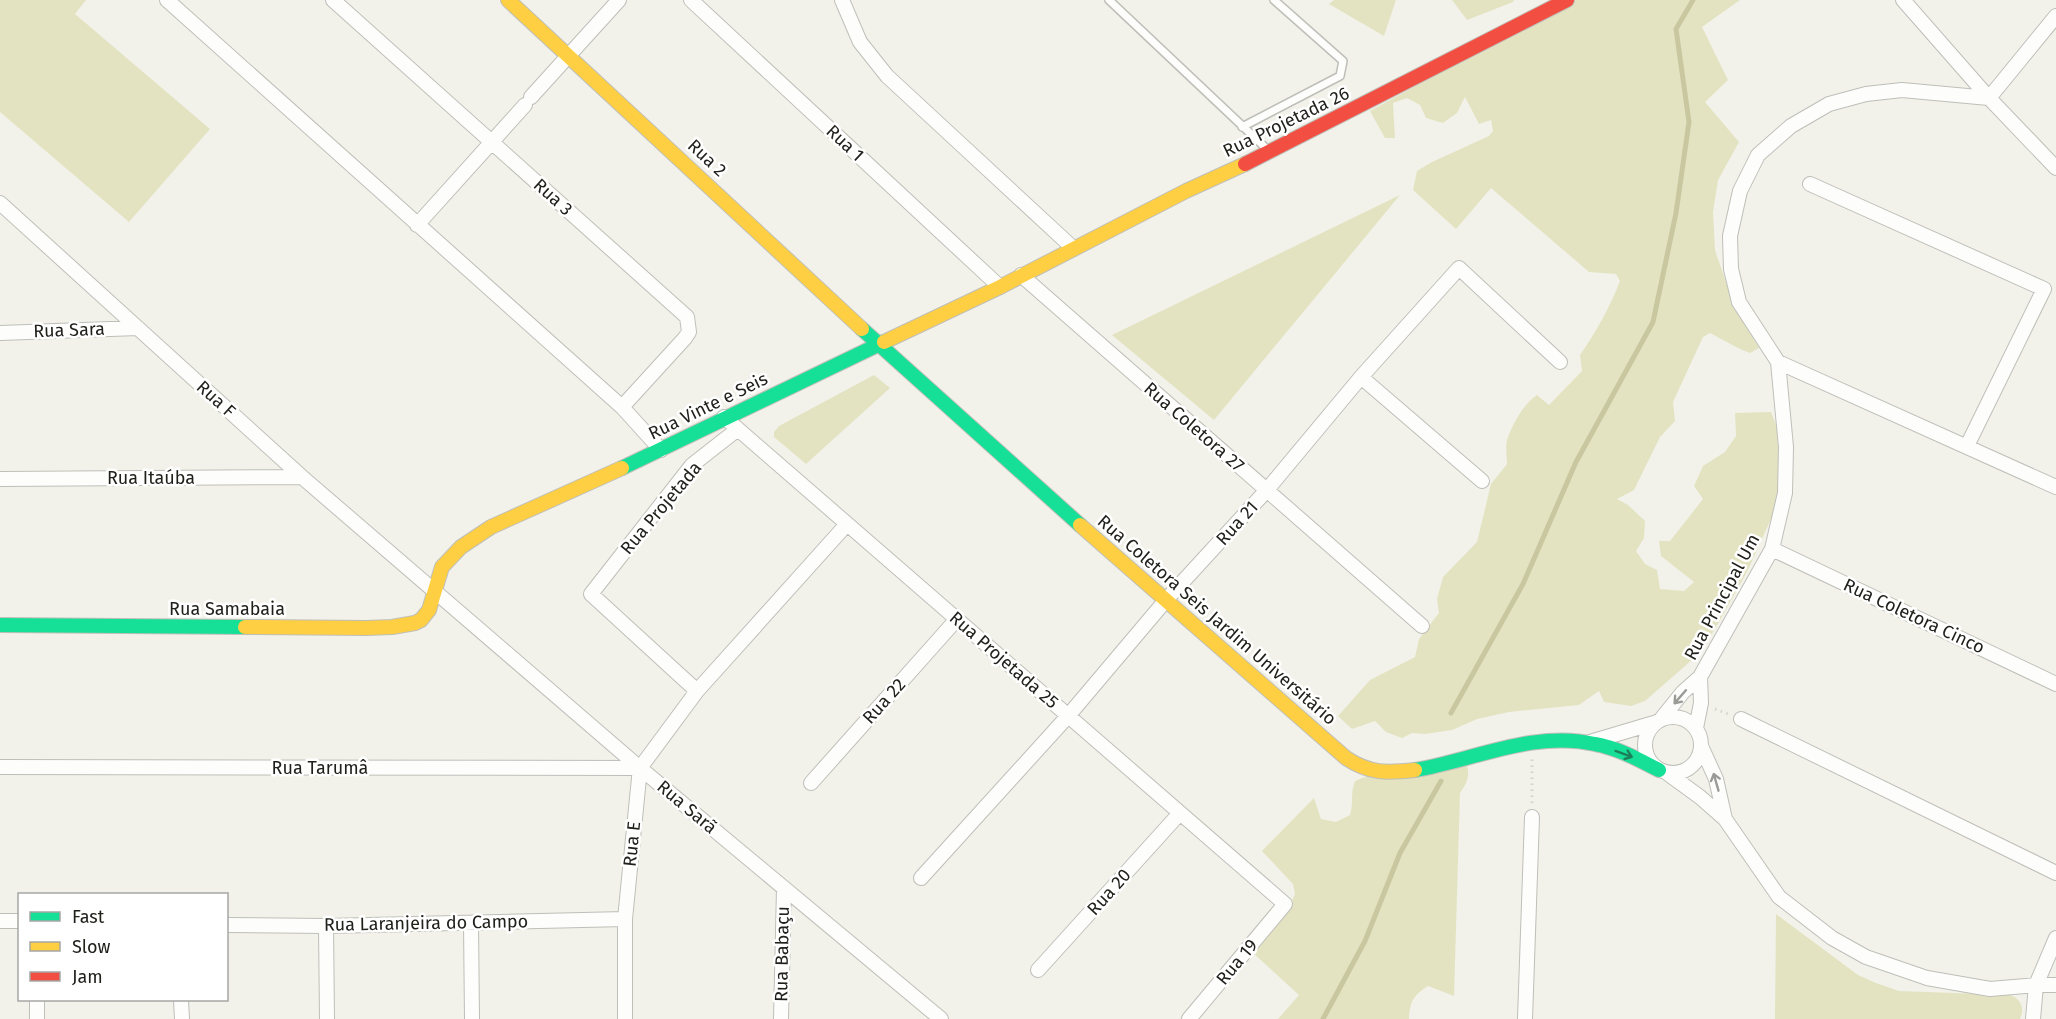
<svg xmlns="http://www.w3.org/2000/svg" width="2056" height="1019" font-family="'Fira Sans',sans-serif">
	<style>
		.green { fill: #e3e3c2 }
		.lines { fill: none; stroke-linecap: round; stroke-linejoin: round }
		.stream { stroke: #c9c79f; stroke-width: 5 }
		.lane-casing { stroke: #bfbfb9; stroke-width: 10 }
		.street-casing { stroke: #bfbfb9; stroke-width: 16 }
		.fast-casing { stroke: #bfbfb9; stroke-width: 16 }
		.slow-casing { stroke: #bfbfb9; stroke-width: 16 }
		.jam-casing { stroke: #bfbfb9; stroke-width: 16 }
		.path { stroke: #d4d4d1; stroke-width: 3; stroke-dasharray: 1.5 4.5; stroke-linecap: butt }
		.lane { stroke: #fdfdfc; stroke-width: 7 }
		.street { stroke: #fdfdfc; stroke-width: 14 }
		.fast { stroke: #16e098; stroke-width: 14 }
		.slow { stroke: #ffcf43; stroke-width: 14 }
		.jam { stroke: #f24e42; stroke-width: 14 }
		.oneway { stroke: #9a9a97 }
		.oneway2 { stroke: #1c805a }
		.labels { text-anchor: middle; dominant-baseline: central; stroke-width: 5; stroke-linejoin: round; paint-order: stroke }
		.street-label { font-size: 18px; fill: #21211c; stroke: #fff }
	</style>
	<rect width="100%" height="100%" fill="#f2f2ea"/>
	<!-- green -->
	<path class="green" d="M0,0H86L75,14L210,129L129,222L0,112Z
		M1334,0H1396L1384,36L1329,4Z
		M1452,0H1514L1513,2L1467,20Z
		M1573,0H1740L1702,27L1728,80L1705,102L1739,142L1718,180L1713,212L1715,250L1734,306L1759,348L1750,353L1740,349L1710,333L1703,337L1673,402L1675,421L1660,437L1634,490L1617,499L1628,505L1645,521L1644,538L1636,551L1645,564L1657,570L1660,589L1684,591L1694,582L1661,556L1659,541H1670L1703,499L1694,486L1703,466L1725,452L1736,436L1735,413L1771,412L1777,427L1779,477L1775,510L1748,570L1719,622L1701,652L1645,701L1631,706L1604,702L1599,691L1579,705L1509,712L1477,719L1452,730L1425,734L1412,733L1402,738L1386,732L1375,721L1352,729L1338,716L1370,680L1415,657L1419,639L1439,613L1437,599L1443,577L1477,542L1491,484L1507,464C1507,457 1505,447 1507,440C1512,425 1524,403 1537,395L1549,405L1582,371L1580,355C1596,332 1610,307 1620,281L1616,274L1589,272L1491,188L1456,229L1413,190L1417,171L1432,162L1489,136L1493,131L1491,120L1479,124L1465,97L1457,113L1443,123L1426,118L1420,105L1407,98L1393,103L1395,138H1385L1370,111Z
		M1400,195L1214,420L1112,335Z
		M874,375L890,388L806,464L774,437V432L779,426Z
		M1467,765C1470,777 1467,783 1460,793L1454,996L1428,986C1413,996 1410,1001 1409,1019H1278L1299,995L1253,953L1291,903L1295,894L1293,884L1262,851L1314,798L1321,819L1336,822L1350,815C1354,801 1350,794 1355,781L1367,776Z
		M1776,914L1858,975L1876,983L1899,991L2010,995C2021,999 2025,1008 2020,1019H1775Z"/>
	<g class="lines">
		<!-- stream -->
		<path class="stream" d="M1451,713L1523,584L1576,462L1653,322L1676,213L1689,122L1676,29L1693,0
			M1323,1019L1365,941L1400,853L1441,781"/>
		<!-- lane casing -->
		<g class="lane-casing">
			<path id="lane" d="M1109,0L1269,151
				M1242,127L1340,76L1343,61L1274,0"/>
		</g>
		<!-- street casing -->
		<g class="street-casing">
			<path id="street" d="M167,0L622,407L661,450
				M333,0L687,317L689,332L685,338L622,407
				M691,0L1000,287
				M842,0L860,42L887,76L1073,248
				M1903,0L1989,98L2056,168
				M531,97L619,0
				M1989,98L2056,16
				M1810,184L2044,289L1967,446
				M0,203L302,477L640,768L941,1019
				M417,225L525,105
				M1021,275L1422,626
				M0,333L138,328
				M1778,362L2056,487
				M1361,377L1482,481
				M724,417L1285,904L1189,1019
				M0,479L302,477
				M1772,549L2056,684
				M697,691L591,594L692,465L738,429
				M1645 745a28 28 0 1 1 56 0a28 28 0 1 1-56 0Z
				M1662,718L1683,692L1700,677L1772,549L1785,493L1786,447L1778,362L1739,302L1731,269L1730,236L1740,191L1758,155L1791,126L1829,104L1866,94L1902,90L1989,98
				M1741,719L2056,873
				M1696,728L1701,703L1700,677
				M1590,742L1654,723
				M1701,746L1716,779L1725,819
				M0,767L640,768
				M640,768L697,691L847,524
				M1667,773L1700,797L1725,819L1779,897L1832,938L1866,957L1927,978L1990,989L2036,985H2056
				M811,783L957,619
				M921,878L1068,716L1166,600L1266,491L1361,377L1459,268L1560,362
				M0,921H20
				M471,923L472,1019
				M226,925L326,926L625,919
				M326,926L327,1019
				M1038,970L1180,813
				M181,1000L182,1019
				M37,1019V1000
				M625,1019V919L640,768
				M781,1019L784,888
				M1525,1019L1532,817
				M2033,1019L2036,985L2056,938"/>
		</g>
		<!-- fast casing -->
		<g class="fast-casing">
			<path id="fast" d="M862,329L1080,525
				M622,468L884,342
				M0,625L245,627
				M1415,770C1474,760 1534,730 1595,744C1618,748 1639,760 1659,770"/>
		</g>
		<!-- slow casing -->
		<g class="slow-casing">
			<path id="slow" d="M508,0L862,329
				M884,342L1000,287L1186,191L1245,164
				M1080,525L1346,758C1370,774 1387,773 1415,770
				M245,627L366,628L392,627L415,623L421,620L429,610L442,567L461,547L491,527L622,468"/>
		</g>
		<!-- jam casing -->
		<g class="jam-casing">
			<path id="jam" d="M1245,164L1567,0"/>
		</g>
		<!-- path -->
		<path class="path" d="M1715,709L1728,714
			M1532,803V759"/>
		<!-- lane -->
		<use href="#lane" class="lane"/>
		<!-- street -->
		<use href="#street" class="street"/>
		<!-- fast -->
		<use href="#fast" class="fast"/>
		<!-- slow -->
		<use href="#slow" class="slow"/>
		<!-- jam -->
		<use href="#jam" class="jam"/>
	</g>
	<!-- one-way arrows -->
	<defs><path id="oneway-shaft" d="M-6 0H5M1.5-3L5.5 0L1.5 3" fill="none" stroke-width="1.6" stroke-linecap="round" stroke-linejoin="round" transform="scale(1.5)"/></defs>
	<g class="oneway">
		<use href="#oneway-shaft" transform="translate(1680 697) rotate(131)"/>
		<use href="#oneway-shaft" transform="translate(1716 782) rotate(-106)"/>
	</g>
	<use class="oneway2" href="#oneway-shaft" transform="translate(1624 754) rotate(20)"/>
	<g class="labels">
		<!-- street labels -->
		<g class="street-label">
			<text transform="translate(1286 122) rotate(-26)">Rua Projetada 26</text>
			<text transform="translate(845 143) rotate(43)">Rua 1</text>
			<text transform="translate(707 158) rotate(43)">Rua 2</text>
			<text transform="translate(553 197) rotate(42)">Rua 3</text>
			<text transform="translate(69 330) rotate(-2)">Rua Sara</text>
			<text transform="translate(216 399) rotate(42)">Rua F</text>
			<text transform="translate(708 406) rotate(-26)">Rua Vinte e Seis</text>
			<text transform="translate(1194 427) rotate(41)">Rua Coletora 27</text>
			<text x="151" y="478">Rua Itaúba</text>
			<text transform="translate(661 508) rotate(-50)">Rua Projetada</text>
			<text transform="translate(1237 523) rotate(-48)">Rua 21</text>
			<text transform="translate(1722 597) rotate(-62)">Rua Principal Um</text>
			<text x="227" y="609">Rua Samabaia</text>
			<text transform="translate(1914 616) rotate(25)">Rua Coletora Cinco</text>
			<text transform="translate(1217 620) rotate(41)">Rua Coletora Seis Jardim Universitário</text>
			<text transform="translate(1004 660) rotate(41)">Rua Projetada 25</text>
			<text transform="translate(884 701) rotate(-48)">Rua 22</text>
			<text x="320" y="768">Rua Tarumâ</text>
			<text transform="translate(687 807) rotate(40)">Rua Sarã</text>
			<text transform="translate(632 844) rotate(-84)">Rua E</text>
			<text transform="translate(1109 892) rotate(-48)">Rua 20</text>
			<text transform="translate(426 923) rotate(-1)">Rua Laranjeira do Campo</text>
			<text transform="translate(782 954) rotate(-89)">Rua Babaçu</text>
			<text transform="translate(1237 962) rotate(-50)">Rua 19</text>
		</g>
	</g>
	<!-- legend -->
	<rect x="18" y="893" width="210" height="108" fill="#ffffff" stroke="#a6a6a4" stroke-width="1.5"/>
	<rect x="30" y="912" width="30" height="9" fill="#16e098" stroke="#a6a6a4" stroke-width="1.5"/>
	<text x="72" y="923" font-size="18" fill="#21211c">Fast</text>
	<rect x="30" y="942" width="30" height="9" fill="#ffcf43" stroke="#a6a6a4" stroke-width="1.5"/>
	<text x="72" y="953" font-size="18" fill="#21211c">Slow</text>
	<rect x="30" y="972" width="30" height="9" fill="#f24e42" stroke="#a6a6a4" stroke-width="1.5"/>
	<text x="72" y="983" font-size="18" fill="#21211c">Jam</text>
</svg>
